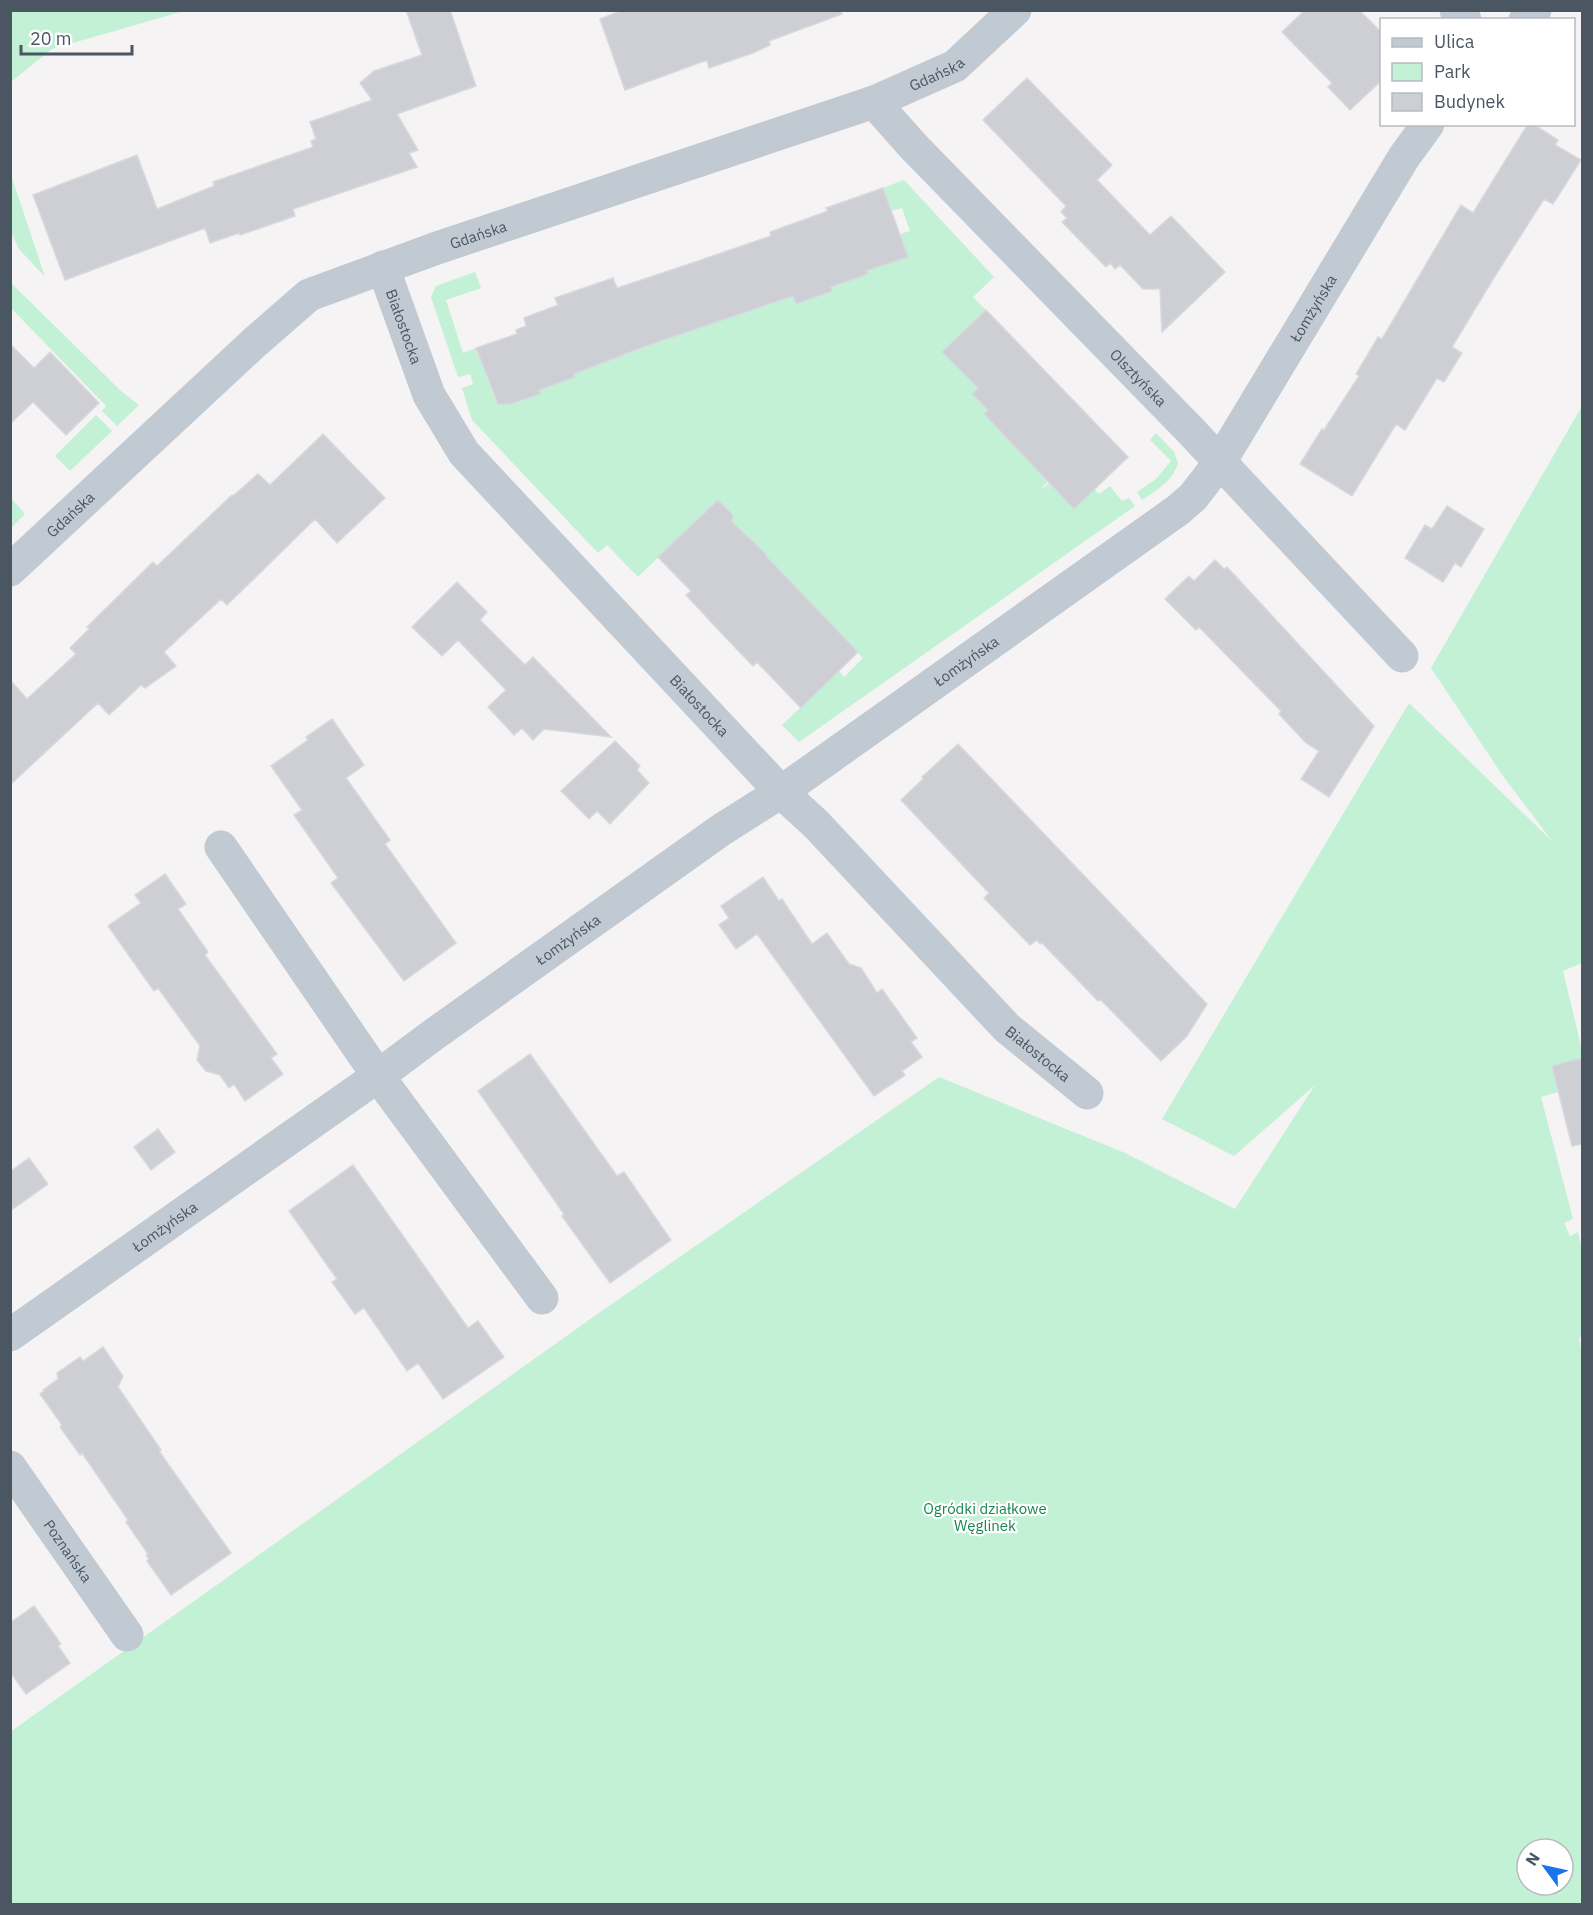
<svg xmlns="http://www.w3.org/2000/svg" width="1593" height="1915" font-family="'IBM Plex Sans',sans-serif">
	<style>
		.green { fill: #c3f1d5; fill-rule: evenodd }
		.building { fill: #cdcfd5; stroke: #d7d9de; stroke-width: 1.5 }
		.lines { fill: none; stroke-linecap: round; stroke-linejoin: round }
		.minor { stroke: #c1cad2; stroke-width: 33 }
		.labels { text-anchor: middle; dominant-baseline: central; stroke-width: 4.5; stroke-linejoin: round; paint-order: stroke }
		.street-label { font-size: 15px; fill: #4a5661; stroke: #fff }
		.park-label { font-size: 15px; fill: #17864f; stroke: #fff }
	</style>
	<rect width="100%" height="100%" fill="#f5f3f3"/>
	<!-- green -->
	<path class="green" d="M11,10H184V11L52,49L11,82Z
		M10,175H11L45,277L19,249L11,232Z
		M904,180L994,277L973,297L986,310L943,351L978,388L972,394L988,410L984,415L1005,437L1009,433L1048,481L1040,491L1049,483L1074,509L1094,489L1099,494L1110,486L1122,501L1129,498L1135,506L799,742L782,725L839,671L844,677L863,658L765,557V554L732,522L733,515L722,504L714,503L638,577L607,545L598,553L472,420L462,388L473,384L470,374L458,377L431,297L436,286L475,272L481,288L446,300L463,353L476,348L495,399C507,411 526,399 540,394L539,390C622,351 707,327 793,296L796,304L832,291L831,287L867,274L866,271L908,257L900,234L910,231L902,208L891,211L883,188Z
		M10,282L121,391L139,405L117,426L102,411L106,406L11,308Z
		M1582,406V963L1563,971L1582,1050V1058L1552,1066L1558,1092L1541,1097L1573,1219L1564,1223L1570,1236L1578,1232L1582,1250V1336L1579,1338L1582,1353V1904H11L10,1732L596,1315L939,1077L1125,1153L1235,1209L1315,1085L1234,1156L1162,1119L1409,703L1552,841L1503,776L1431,668ZM1527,1849H1563V1885H1527Z
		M96,415L112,431L70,471L55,456Z
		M1156,433L1174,452L1178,463C1173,481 1157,490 1142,500L1137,492L1156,479L1171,461L1150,440Z
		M11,498L25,514L11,528Z"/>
	<!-- building -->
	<path class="building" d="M406,10H450L476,86L397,114L418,150L409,153L417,167L293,209L295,216L240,235L239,233L210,243L205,228L65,280L33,195L137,155L157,209L214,186L213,182L313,147L311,141L316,139L310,122L372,100L360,83L374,71L422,55Z
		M623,10H841L842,14L769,41L770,45L753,53L709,68L707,60L625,90L600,19Z
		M1304,11H1360L1382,33V80L1350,110L1328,87L1332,83L1282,32Z
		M1027,78L1112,165L1097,180L1150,235L1171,216L1225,272L1162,332L1160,289H1143L1120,265L1115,269L1110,263L1106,267L1062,222L1067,218L1061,212L1066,206L983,120Z
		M1528,124H1533L1558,140L1555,145L1581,160L1553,204L1544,199L1495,276L1452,347L1462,353L1444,382L1437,378L1405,430L1396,424L1352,496L1300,464L1322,429L1324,430L1359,376L1356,374L1378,337L1382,339L1461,205L1473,213Z
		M883,188L908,257L866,271L868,274L831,287L832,291L796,304L793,296L646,346L574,374L575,377L539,390L540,394L511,404H498L476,348L517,334L516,330L526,326L524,318L558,305L555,298L613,278L617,288L698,261L771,236L770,232L828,211L826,208Z
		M986,310L1128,457L1074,509L984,414L988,410L972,394L978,388L942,352Z
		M10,344L34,368L50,352L99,403L66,435L33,402L10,424Z
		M323,434L385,498L337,543L315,519L227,605L221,599L164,652L176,666L145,688L141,685L109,715L98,703L10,785L11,681L27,699L76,654L70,648L89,629L87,627L153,562L157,566L232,495L233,496L258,474L270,485Z
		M718,500L733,515L732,522L766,554V556L858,652L801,708L757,662L753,666L727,639L686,595L691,591L658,557Z
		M1447,506L1484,529L1461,567L1455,563L1443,582L1405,558L1425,525L1432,529Z
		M1215,560L1224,569L1227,567L1374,726L1329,797L1301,779L1319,751L1306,743L1279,714L1281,711L1199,627L1196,630L1165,599L1189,576L1194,581Z
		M457,582L487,612L480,620L525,665L533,657L611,737L544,729L533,740L522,728L514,735L488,707L506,690L458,640L442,656L412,627Z
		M332,719L364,765L346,778L390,840L385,844L456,943L404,981L331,883L338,878L294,815L302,810L271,766L308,740L306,737Z
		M615,741L640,766L637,770L649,783L610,824L597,811L589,819L561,791Z
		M958,744L1207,1004L1187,1036L1161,1061L1101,1000L1098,1001L1042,943L1040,944L1037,940L1030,945L984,898L989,893L901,800L923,779L922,777Z
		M165,874L186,904L178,909L208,952L205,955L277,1054L271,1058L283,1074L245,1101L234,1084L229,1088L220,1075L206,1071L197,1060L200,1046L158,988L154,991L108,926L141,903L135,895Z
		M763,877L779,901L782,899L812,944L827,933L849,964L861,968L877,993L882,989L917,1038L911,1042L922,1057L902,1071L905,1075L874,1096L757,934L736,949L719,925L729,918L721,906Z
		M530,1054L617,1176L624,1172L671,1240L610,1283L562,1216L564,1214L478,1091Z
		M1582,1058V1144L1572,1146L1552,1066Z
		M158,1129L175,1152L151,1170L134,1147Z
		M29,1158L48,1184L10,1211V1172Z
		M353,1165L468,1328L478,1321L504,1357L443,1399L418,1363L407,1371L364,1308L355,1314L332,1282L337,1279L289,1211Z
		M103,1347L123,1376L118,1387L161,1450L159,1451L231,1553L171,1595L147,1561L149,1559L146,1555L148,1554L126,1522L128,1520L82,1453L80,1455L60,1427L62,1425L40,1394L44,1391L43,1390L58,1379L57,1373L80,1357L83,1361Z
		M34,1606L61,1644L58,1646L70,1663L26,1694L10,1672V1623Z"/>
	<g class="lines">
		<!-- minor -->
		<g class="minor">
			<path d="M1456,10L1465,20"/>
			<path d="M1525,20L1535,10"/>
			<path id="s1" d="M874,102L913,146L1191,431L1402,656"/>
			<path id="s2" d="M383,267L429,395L464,453L781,792L816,824L1007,1028L1087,1093"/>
			<path id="s3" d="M10,570L255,342L309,295L437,248L874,102L955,66L1015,10"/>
			<path d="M221,847L378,1076L542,1298"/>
			<path id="s4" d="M10,1335L378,1076L433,1035L721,830L781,792L1178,510L1193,497L1220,462L1404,157L1428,124"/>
			<path id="s5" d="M10,1467L127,1635"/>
		</g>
	</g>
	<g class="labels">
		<!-- street labels -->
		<g class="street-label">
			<text stroke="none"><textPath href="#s3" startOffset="1072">Gdańska</textPath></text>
			<text stroke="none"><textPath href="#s3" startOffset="586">Gdańska</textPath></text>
			<text stroke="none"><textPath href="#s4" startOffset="1674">Łomżyńska</textPath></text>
			<text stroke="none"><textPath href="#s2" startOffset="63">Białostocka</textPath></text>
			<text stroke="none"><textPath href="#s1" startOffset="382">Olsztyńska</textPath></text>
			<text stroke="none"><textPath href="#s3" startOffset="82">Gdańska</textPath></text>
			<text stroke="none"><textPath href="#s4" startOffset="1170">Łomżyńska</textPath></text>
			<text stroke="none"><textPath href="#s2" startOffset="549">Białostocka</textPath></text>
			<text stroke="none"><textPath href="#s4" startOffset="684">Łomżyńska</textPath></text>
			<text stroke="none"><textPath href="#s2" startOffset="1035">Białostocka</textPath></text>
			<text stroke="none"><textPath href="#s4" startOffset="189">Łomżyńska</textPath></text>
			<text stroke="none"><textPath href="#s5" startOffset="102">Poznańska</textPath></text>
		</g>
		<!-- park labels -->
		<g class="park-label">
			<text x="985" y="1508">Ogródki działkowe<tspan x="985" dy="17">Węglinek</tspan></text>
		</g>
	</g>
	<!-- border -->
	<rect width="1593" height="1915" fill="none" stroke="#4a5661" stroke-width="24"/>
	<!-- legend -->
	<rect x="1380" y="18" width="195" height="108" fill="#ffffff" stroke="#b7bbc0" stroke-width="1.5"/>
	<rect x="1392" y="38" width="30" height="9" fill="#c1cad2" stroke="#b7bbc0" stroke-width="1.5"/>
	<text x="1434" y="48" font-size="18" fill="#4a5661">Ulica</text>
	<rect x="1392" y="63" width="30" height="18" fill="#c3f1d5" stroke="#b7bbc0" stroke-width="1.5"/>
	<text x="1434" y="78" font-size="18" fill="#4a5661">Park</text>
	<rect x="1392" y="93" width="30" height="18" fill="#cdcfd5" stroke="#b7bbc0" stroke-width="1.5"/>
	<text x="1434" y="108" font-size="18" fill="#4a5661">Budynek</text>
	<!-- north arrow -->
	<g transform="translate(1545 1867) rotate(303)"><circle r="28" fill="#ffffff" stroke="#b7bbc0" stroke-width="1.5"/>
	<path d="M0-4.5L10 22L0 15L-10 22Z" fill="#1a73e8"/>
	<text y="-9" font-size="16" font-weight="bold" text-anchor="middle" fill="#4a5661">N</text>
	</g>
	<!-- scale -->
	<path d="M21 45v9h111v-9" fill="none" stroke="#4a5661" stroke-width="3"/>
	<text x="30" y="45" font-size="18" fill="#4a5661" stroke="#ffffff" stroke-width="4.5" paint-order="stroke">20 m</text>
</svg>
